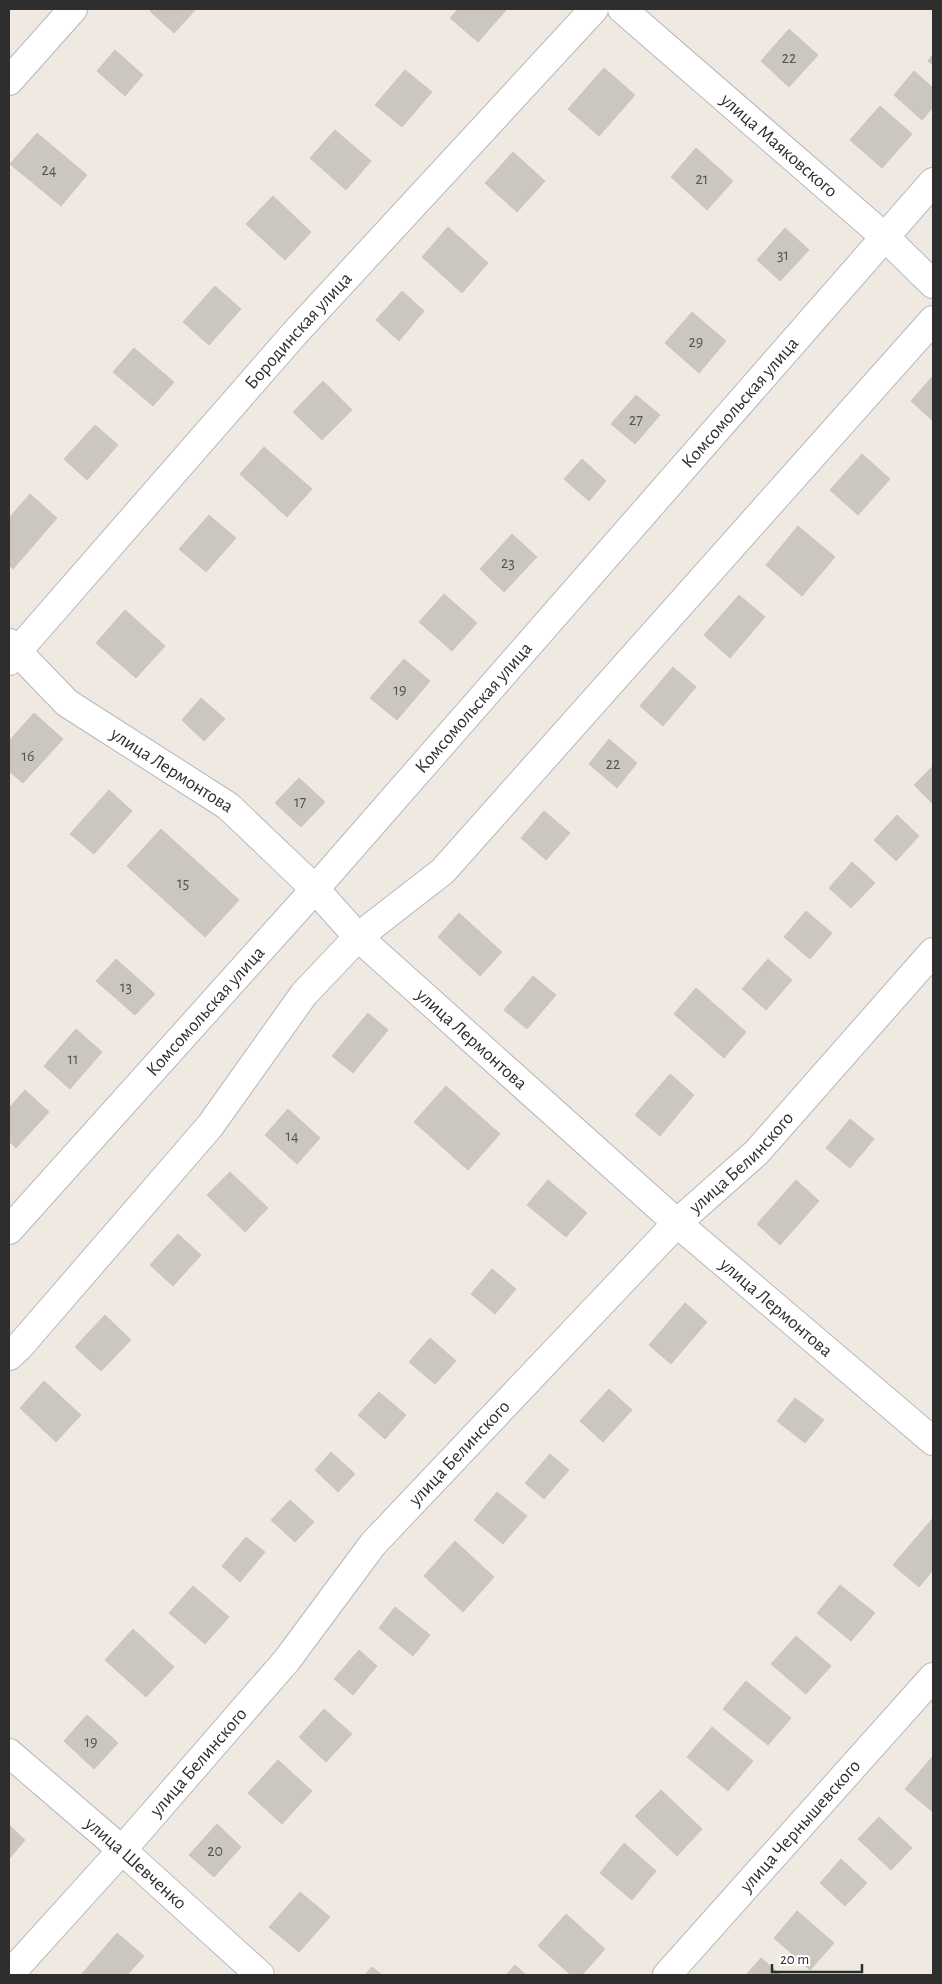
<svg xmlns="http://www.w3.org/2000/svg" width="942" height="1984" font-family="'Alegreya Sans',sans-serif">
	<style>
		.building { fill: #cbc7bf; stroke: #cbc5ba }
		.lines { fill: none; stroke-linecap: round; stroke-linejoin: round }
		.minor-casing { stroke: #b4b7c1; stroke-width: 30 }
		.minor { stroke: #fff; stroke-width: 28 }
		.labels { text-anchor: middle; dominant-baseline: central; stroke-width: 4; stroke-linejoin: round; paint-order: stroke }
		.number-label { font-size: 16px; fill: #555452 }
		.street-label { font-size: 19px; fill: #2e2e2e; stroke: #fff }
	</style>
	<rect width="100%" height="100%" fill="#efe9e1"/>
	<!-- building -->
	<path class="building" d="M152,9H196L174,33L150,11Z
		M458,9H507L478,42L450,18Z
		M789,29L818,55L789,87L761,61Z
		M115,50L143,75L125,96L97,71Z
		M933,54V65L928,61Z
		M604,68L635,95L599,136L568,109Z
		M405,70L432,92L402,127L375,105Z
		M914,71L933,88V107L922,120L894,95Z
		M880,106L912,134L882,168L850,140Z
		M335,130L371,161L346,190L310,158Z
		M37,133L87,175L61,206L10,164Z
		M696,148L733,181L707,210L671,177Z
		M513,152L545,181L517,212L485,183Z
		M273,196L311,232L285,260L246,224Z
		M448,227L488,263L462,293L422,257Z
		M785,228L809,250L780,281L757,260Z
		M215,286L241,309L209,345L183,322Z
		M402,291L424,311L399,341L376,320Z
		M692,312L726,341L699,373L665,343Z
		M134,348L174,382L153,406L113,372Z
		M933,376V421L911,401Z
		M323,381L352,410L322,440L293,412Z
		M636,395L660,415L635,444L611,424Z
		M95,425L118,445L87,480L64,459Z
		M264,447L312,489L287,517L240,474Z
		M862,454L890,479L858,515L830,490Z
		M582,459L606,481L589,501L564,479Z
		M30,494L57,518L13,569L9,565V518Z
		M209,515L236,538L206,572L179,549Z
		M798,526L835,557L802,596L766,565Z
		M512,534L537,557L504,592L480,569Z
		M444,594L477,623L452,651L419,622Z
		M739,595L765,617L730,658L704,635Z
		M125,610L165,646L136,678L96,643Z
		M404,659L430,681L397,720L370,698Z
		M673,667L696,687L663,726L640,706Z
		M201,698L225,719L204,741L182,720Z
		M34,713L63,739L23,783L9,771V741Z
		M609,739L637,763L617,788L589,764Z
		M933,766V804L914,785Z
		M299,778L325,802L301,827L275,803Z
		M109,790L132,811L94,854L70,834Z
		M544,811L570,833L546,860L521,838Z
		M897,815L919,836L896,861L874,840Z
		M161,829L239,900L205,937L127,866Z
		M852,862L875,883L851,908L829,888Z
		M806,911L832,933L810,959L784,937Z
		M459,913L502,952L480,976L438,937Z
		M116,959L155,994L135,1015L96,981Z
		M768,959L792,980L766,1010L742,989Z
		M533,976L556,995L527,1029L504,1010Z
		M696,988L746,1032L724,1058L674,1014Z
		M368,1013L388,1030L353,1073L332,1056Z
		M76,1029L102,1052L70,1089L44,1066Z
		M670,1074L694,1095L660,1136L635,1115Z
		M446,1086L500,1134L468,1170L414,1122Z
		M25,1090L49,1112L16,1148L9,1141V1108Z
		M288,1109L320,1138L297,1164L265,1135Z
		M850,1119L874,1139L850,1168L826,1148Z
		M230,1172L268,1208L245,1232L207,1195Z
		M548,1180L587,1213L566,1237L527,1205Z
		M796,1180L819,1201L780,1245L757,1224Z
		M178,1234L201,1255L173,1286L150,1265Z
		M492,1269L516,1289L495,1314L471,1294Z
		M685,1303L707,1322L671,1364L649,1345Z
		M105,1315L131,1340L101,1371L75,1347Z
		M430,1338L456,1361L435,1384L409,1362Z
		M44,1381L81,1415L56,1442L20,1408Z
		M609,1389L632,1410L603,1442L580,1421Z
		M379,1392L406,1415L385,1439L358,1415Z
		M795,1398L824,1420L805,1443L777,1421Z
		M331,1452L355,1474L338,1492L315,1470Z
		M550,1454L569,1470L544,1499L525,1483Z
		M497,1492L527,1516L503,1544L474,1520Z
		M290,1500L314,1522L295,1542L271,1520Z
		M933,1518V1570L919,1587L893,1565Z
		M246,1537L265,1552L240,1582L222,1566Z
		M455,1541L494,1577L463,1612L424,1576Z
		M840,1585L875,1613L851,1641L817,1613Z
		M193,1586L229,1617L205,1644L169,1613Z
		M395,1607L430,1635L413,1656L379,1628Z
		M133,1629L174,1667L146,1697L105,1660Z
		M796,1636L831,1666L806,1694L771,1664Z
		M359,1650L377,1666L353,1695L334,1679Z
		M746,1681L791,1718L768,1745L723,1709Z
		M324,1709L352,1734L326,1762L299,1737Z
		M87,1715L118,1743L94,1769L64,1741Z
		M712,1727L753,1761L728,1791L687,1757Z
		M932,1757L933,1758V1812L905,1789Z
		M278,1760L312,1791L282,1824L248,1793Z
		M661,1790L702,1829L677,1856L635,1816Z
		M879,1817L912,1848L891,1870L858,1839Z
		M217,1824L241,1847L214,1877L189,1855Z
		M9,1825L25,1840L9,1859Z
		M624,1843L656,1871L632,1900L600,1873Z
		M841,1859L867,1883L845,1906L820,1883Z
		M300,1892L330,1917L299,1952L269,1927Z
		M797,1911L834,1943L810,1970L774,1938Z
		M566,1914L605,1949L582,1975H571L538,1946Z
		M117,1933L144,1956L127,1975H81Z
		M761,1958L781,1975H746Z
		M515,1965L526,1975H506Z
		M372,1967L382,1975H365Z"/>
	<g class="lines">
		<!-- minor casing -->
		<g class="minor-casing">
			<g id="minor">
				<path id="s1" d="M622,9L886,238L933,284"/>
				<path d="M9,81L73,9"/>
				<path id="s2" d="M9,643L67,703L228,806L315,889L358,937L677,1223L933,1441"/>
				<path id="s3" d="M9,661L295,333L594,9"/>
				<path id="s4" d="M9,1230L315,889L933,182"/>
				<path d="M9,1356L19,1347L210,1126L304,994L358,937L443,871L933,320"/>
				<path id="s5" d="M9,1753L122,1850L260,1975"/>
				<path id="s6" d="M9,1975L122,1850L287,1660L373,1544L677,1223L756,1153L933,952"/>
				<path id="s7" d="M667,1975L933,1677"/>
			</g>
		</g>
		<!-- minor -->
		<use href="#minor" class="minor"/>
	</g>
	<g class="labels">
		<!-- number labels -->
		<g class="number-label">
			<text x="789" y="58">22</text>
			<text x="49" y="170">24</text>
			<text x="702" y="179">21</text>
			<text x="783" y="255">31</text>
			<text x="696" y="342">29</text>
			<text x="636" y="420">27</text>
			<text x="508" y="563">23</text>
			<text x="400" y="690">19</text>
			<text x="28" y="756">16</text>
			<text x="613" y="764">22</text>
			<text x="300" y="802">17</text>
			<text x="183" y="883">15</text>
			<text x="126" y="987">13</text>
			<text x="73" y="1059">11</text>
			<text x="292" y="1136">14</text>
			<text x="91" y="1742">19</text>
			<text x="215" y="1851">20</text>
		</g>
		<!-- street labels -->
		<g class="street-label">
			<text stroke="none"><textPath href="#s1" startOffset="208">улица Маяковского</textPath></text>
			<text stroke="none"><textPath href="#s3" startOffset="439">Бородинская улица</textPath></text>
			<text stroke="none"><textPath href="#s4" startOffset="1104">Комсомольская улица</textPath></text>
			<text stroke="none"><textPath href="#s4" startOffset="699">Комсомольская улица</textPath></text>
			<text stroke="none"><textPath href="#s2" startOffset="208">улица Лермонтова</textPath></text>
			<text stroke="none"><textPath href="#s4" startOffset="294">Комсомольская улица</textPath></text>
			<text stroke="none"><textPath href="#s2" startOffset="612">улица Лермонтова</textPath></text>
			<text stroke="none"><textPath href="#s6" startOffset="1095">улица Белинского</textPath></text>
			<text stroke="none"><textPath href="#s2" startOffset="1018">улица Лермонтова</textPath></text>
			<text stroke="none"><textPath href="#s6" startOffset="690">улица Белинского</textPath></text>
			<text stroke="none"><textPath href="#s6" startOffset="285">улица Белинского</textPath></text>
			<text stroke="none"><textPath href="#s7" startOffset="200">улица Чернышевского</textPath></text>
			<text stroke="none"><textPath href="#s5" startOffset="168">улица Шевченко</textPath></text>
		</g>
	</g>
	<!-- border -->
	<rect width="942" height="1984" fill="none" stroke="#2e2e2e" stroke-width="20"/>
	<!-- scale -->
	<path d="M772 1964v8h90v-8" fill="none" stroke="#2e2e2e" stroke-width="2.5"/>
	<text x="780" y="1964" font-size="15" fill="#2e2e2e" stroke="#ffffff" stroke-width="4" paint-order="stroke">20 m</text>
</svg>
